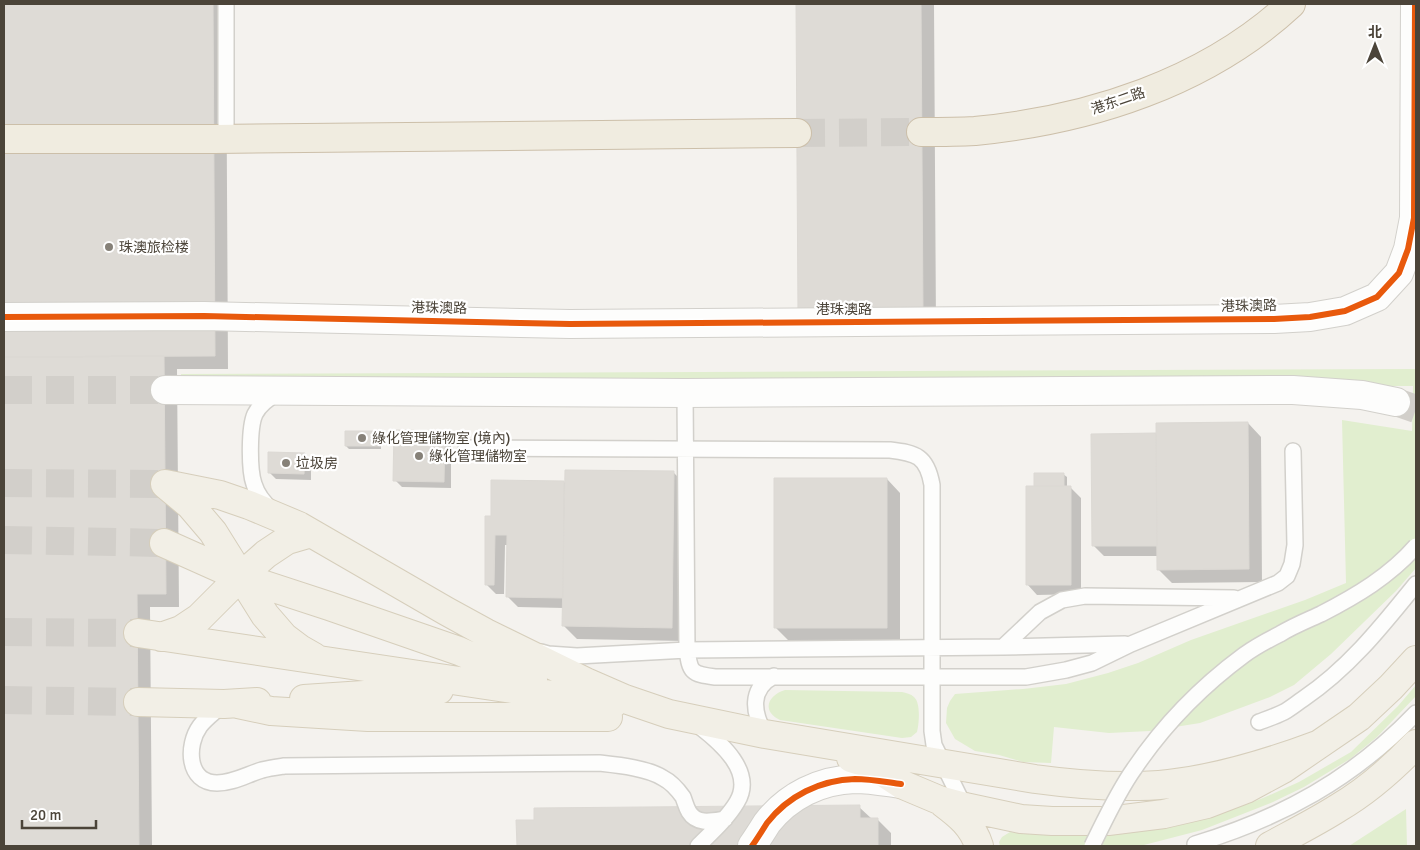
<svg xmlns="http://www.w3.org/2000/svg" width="1420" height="850" font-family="Signika,'Noto Sans SC',sans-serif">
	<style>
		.green { fill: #e1eecf }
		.shadow { fill: #0003 }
		.building { fill: #dedbd6; stroke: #dcd9d4 }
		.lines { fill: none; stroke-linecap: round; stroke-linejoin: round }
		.minor-tunnel { stroke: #d2cfca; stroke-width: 28; stroke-dasharray: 28 14; stroke-linecap: butt }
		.primary-tunnel { stroke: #d2cfca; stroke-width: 28; stroke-dasharray: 28 14; stroke-linecap: butt }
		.trunk-tunnel { stroke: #d2cfca; stroke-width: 28; stroke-dasharray: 28 14; stroke-linecap: butt }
		.service-casing { stroke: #d2d0cb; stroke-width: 18 }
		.minor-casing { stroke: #d2d0cb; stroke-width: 30 }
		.primary-casing { stroke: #d6cebb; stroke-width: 30 }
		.trunk-casing { stroke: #ccbfa9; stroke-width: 30 }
		.service { stroke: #fdfdfc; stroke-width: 15 }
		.minor { stroke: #fdfdfc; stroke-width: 28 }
		.primary { stroke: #f2efe6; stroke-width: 28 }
		.trunk { stroke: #f0ece0; stroke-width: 28 }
		.service-bridge-casing { stroke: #d2d0cb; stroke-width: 18; stroke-linecap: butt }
		.service-bridge { stroke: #fdfdfc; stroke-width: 15 }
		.cycleway-casing { stroke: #fff; stroke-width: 9 }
		.cycleway { stroke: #e8590c; stroke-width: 6 }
		.poi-dot { fill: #868178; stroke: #fff; stroke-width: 2 }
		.labels { text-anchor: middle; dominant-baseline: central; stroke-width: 4.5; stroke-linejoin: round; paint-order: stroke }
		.street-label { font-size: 14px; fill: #4b4439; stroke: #fff }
		.poi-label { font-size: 14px; fill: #4b4439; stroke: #fff; text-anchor: start }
	</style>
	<rect width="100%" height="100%" fill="#f4f2ee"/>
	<!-- green -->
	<path class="green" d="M1416,369V568L1396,591L1331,654L1294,685L1270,697L1200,723L1150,731L1109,733L1054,727L1051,763L1023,762L999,755L975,751L955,739L946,723L947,708L950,701L955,694L1023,689L1066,684L1108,673L1138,663L1191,640L1305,600L1346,583L1342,420L1412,431L1413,386L182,388L181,374Z
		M1416,685V696L1377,737L1350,759L1304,787L1273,802L1202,830L1140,846H1000L999,842L1002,837L1010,832L1045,835H1109L1157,828L1190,821L1237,808L1263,798L1299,782L1351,752L1398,706Z
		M785,690L902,692C906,693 911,694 914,697C921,703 919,724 917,732L911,737L902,738L780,720C761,711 768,695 785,690Z
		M1406,809L1407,846H1349Z"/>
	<!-- shadow -->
	<path class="shadow" d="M4,4H226L228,369H177L179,607H150L152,846H4Z
		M798,4H934L936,328L799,314Z
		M1248,423L1261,437L1262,582L1172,583L1158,569V556H1104L1093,545L1156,434L1157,436Z
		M378,432L381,435V449H349L346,446Z
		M444,432L451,439V488L402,487L395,480Z
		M304,454L311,461V480L276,479L269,472Z
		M674,473L687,486L685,641L577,639L564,626V608L518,607L508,597V545H505L504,594H496L486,584L492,517L564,482L566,484Z
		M1063,474L1067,477V488H1071L1081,498V594L1037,595L1027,584L1035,488Z
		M887,479L900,493V641H789L776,628Z
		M859,807L872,819H877L891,833V846H518V821Z"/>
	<!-- building -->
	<path class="building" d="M4,4H213L215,356L4,357Z
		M796,4H921L923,315H798Z
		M164,356L166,594H137L139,846H4V357Z
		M1248,422L1249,569L1157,570L1156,423Z
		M394,430L445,431L444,482L393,481Z
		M345,431H379V446H345Z
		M1156,433L1157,546H1092L1091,434Z
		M268,452L305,453L304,474L268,473Z
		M565,470L674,471L672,628L562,626Z
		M1034,473H1064V486H1034Z
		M774,478H887V628H774Z
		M491,480L564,481L563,598L506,597L507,535H495L494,585H485V516H491Z
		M1026,486H1071V585H1026Z
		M860,805V818H878V846H517L516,820H534V808Z"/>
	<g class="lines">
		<!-- minor-tunnel -->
		<path class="minor-tunnel" d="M4,390H165
			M1396,402L1416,409"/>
		<!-- primary-tunnel -->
		<path class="primary-tunnel" d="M4,483L165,484
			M4,540L164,543
			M4,632L138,633
			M4,700L138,702"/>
		<!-- trunk-tunnel -->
		<path class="trunk-tunnel" d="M797,133L921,132"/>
		<!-- service casing -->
		<g class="service-casing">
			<path id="service" d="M226,138V4
				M685,393L687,650C690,672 691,674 715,677H1026L1066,670L1092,663L1131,644L1278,583L1287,576L1292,564L1295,545L1293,451
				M466,448L890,450C916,453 927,456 932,485V731L934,745L965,808
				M272,510C264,503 257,494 254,484C249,470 249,427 255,414C260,404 269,398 278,393
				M1003,647L1040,612L1062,600L1085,596L1234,598
				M541,652L548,654L577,656L687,650L1003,647L1125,644
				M222,705C215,712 206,718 200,726C186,745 187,783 217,783C233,783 246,775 262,770C269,768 277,767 284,766L599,763C617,765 648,768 663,778C671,782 678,790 683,797C685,802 686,807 689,812C697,825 712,821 725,819
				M1259,722C1267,719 1276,716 1284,712C1291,708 1297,703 1303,699C1349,668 1382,626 1416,584
				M765,734C753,713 749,689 774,676
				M1195,844C1281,818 1353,779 1416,713
				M698,846C711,833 727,819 737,802C755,772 721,743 699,726"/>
		</g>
		<!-- minor casing -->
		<g class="minor-casing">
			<path id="minor" d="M4,317L204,316L570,324L1274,319L1310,317L1345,311L1377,297L1399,273L1408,249L1414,218L1415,4
				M165,390L685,393L1293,390L1362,395L1396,402
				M752,846C757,839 762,831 767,823C788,796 820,780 855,779C870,779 886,782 901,784"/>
		</g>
		<!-- primary casing -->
		<g class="primary-casing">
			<path id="primary" d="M165,484L220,495L249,505L299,526L446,611L486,633L586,682L625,699L669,714L765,734L1035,779C1079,785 1124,789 1169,784C1220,778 1269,763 1317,745
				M166,485L190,505L213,532L265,615L284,637L300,649L314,657
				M164,543L240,577L329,606L459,651L498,668L533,680
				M138,633L613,704
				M161,637L181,630L199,618L240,577L266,554L287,540L311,533
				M304,699L439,690
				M138,702L224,704L257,702
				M238,704L271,711L368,717H608
				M851,758L864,762L878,769L901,784L939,800L965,807L1021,819L1052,821H1108L1164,814L1207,804L1246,789L1283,769L1359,717L1391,687L1416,660
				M943,803C959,815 973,826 979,846
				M1270,846C1292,834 1316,822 1338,808C1367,791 1393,768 1416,744"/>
		</g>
		<!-- trunk casing -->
		<g class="trunk-casing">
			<path id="trunk" d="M921,132C939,132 957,132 975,131C1089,120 1206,83 1291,4
				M4,139H214L797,133"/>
		</g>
		<!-- service -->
		<use href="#service" class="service"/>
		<!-- minor -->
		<use href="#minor" class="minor"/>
		<!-- primary -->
		<use href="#primary" class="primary"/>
		<!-- trunk -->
		<use href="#trunk" class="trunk"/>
		<!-- service-bridge casing -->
		<g class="service-bridge-casing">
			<path id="service-bridge" d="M1092,846C1105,820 1117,793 1134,769C1163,726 1202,686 1244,655C1255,647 1268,640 1280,634C1293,626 1308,620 1321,614C1356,596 1390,576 1416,546"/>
		</g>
		<!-- service-bridge -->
		<use href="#service-bridge" class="service-bridge"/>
		<!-- cycleway casing -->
		<g class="cycleway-casing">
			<path id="cycleway" d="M4,317L204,316L570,324L1274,319L1310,317L1345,311L1377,297L1399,273L1408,249L1414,218L1415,4
				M752,846C757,839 762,831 767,823C788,796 820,780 855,779C870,779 886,782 901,784"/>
		</g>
		<!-- cycleway -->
		<use href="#cycleway" class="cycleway"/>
	</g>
	<!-- markers -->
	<g class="poi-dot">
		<circle cx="109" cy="247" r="5"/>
		<circle cx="362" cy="438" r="5"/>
		<circle cx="419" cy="456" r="5"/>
		<circle cx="286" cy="463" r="5"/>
	</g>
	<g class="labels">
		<!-- street labels -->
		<g class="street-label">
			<text transform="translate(1118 101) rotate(-19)">港东二路</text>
			<text transform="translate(1249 306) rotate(-1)">港珠澳路</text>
			<text transform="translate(439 308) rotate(1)">港珠澳路</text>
			<text x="844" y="309">港珠澳路</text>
		</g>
		<!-- poi labels -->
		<g class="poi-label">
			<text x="119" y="247">珠澳旅检楼</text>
			<text x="372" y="438">綠化管理儲物室 (境內)</text>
			<text x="429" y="456">綠化管理儲物室</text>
			<text x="296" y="463">垃圾房</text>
		</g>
	</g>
	<!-- border -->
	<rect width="1420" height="850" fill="none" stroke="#4b4439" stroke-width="10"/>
	<!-- north arrow -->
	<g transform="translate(1375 45)" stroke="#ffffff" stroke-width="4" paint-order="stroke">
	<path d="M0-4L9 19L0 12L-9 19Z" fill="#4b4439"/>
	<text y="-8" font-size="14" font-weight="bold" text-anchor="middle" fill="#4b4439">北</text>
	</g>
	<!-- scale -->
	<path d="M22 820v8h74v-8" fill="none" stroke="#4b4439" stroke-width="2.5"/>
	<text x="30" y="820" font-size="15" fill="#4b4439" stroke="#ffffff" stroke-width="4" paint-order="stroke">20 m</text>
</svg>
